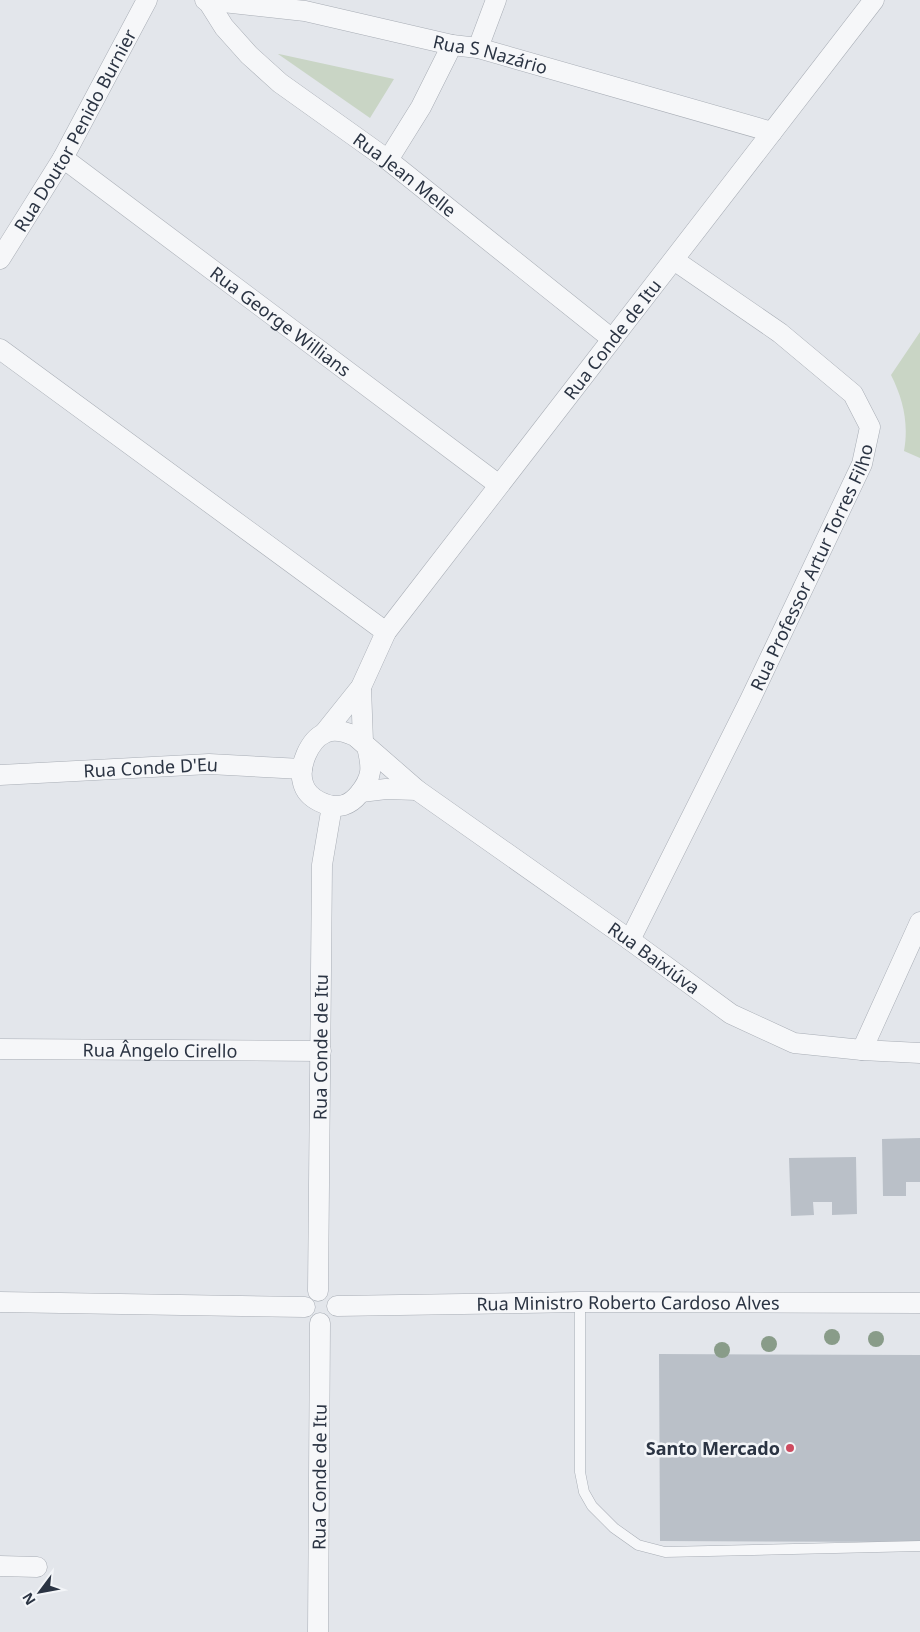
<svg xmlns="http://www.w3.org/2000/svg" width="920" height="1632" font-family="'Noto Sans',sans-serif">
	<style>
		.green { fill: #c9d5c5 }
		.building { fill: #bac0c8 }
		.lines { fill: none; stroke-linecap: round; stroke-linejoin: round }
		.lane-casing { stroke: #a8adb5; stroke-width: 11 }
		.street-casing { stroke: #a8adb5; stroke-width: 21 }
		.lane { stroke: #f6f7f9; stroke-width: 10 }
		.street { stroke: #f6f7f9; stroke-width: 20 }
		.tree { fill: #899c89 }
		.poi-dot { fill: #cd4b60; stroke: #f3f5f8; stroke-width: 2 }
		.labels { text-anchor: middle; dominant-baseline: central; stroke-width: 5; stroke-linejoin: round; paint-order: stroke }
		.street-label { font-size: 18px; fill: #2b3443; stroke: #f3f5f8 }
		.poi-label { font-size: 18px; font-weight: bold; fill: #2b3443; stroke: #f3f5f8; text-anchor: end }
	</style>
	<rect width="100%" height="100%" fill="#e3e6eb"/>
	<!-- green -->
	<path class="green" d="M278,54H279L394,79L370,118Z
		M920,332V458L904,451C909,423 903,399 891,375Z"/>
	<!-- building -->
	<path class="building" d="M920,1138V1182H906V1196H883L882,1139Z
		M856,1157L857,1214L832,1215V1202H813L814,1215L791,1216L789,1158Z
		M659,1354L920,1355V1542L660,1541Z"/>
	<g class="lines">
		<!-- lane casing -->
		<g class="lane-casing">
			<path id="lane" d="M580,1302V1472L584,1492L592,1506L614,1528L638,1545L665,1552L920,1546"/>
		</g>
		<!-- street casing -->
		<g class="street-casing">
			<g id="street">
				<path id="s1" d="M205,0L305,11L452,45L478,48L772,132"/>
				<path id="s2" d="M207,0L224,27L249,55L280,83L388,160L612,339"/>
				<path d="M478,48L496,0"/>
				<path id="s3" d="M63,158L499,485"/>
				<path d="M388,160L421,107L452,45"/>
				<path id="s4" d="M0,259L63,158L147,0"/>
				<path d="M0,349L386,632"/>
				<path d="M361,687L363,742"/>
				<path id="s5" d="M325,732L361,687L386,632L874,0"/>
				<path id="s6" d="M367,747C372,767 373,777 359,794C355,799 350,803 344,805C329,809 307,799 303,783C298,767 309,740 325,733C334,728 346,732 355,736L417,790L630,940L731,1014L794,1043L862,1050L920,1053"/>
				<path id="s7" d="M0,775L209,764L302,769"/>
				<path d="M361,792L386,789L417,790"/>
				<path id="s8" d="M630,940L750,700L862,464L870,427L853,394L780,333L674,260"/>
				<path id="s9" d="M0,1049L321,1051"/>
				<path d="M862,1050L920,922"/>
				<path id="s10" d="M318,1291L322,865L332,806"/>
				<path d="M0,1302L305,1307"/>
				<path id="s11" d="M337,1306L580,1302L920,1303"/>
				<path d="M0,1566L37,1567"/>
				<path id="s12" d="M318,1632L320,1323"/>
			</g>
		</g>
		<!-- lane -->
		<use href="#lane" class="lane"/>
		<!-- street -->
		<use href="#street" class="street"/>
	</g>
	<!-- trees -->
	<g class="tree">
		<circle cx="832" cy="1337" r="8"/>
		<circle cx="876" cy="1339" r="8"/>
		<circle cx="769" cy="1344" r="8"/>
		<circle cx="722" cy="1350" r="8"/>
	</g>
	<!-- markers -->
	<circle class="poi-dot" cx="790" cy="1448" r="5"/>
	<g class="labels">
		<!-- street labels -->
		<g class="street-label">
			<text stroke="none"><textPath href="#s1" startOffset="291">Rua S Nazário</textPath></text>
			<text stroke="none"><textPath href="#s4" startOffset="149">Rua Doutor Penido Burnier</textPath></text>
			<text stroke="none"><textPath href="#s2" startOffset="266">Rua Jean Melle</textPath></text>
			<text stroke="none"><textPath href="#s3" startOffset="272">Rua George Willians</textPath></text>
			<text stroke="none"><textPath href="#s5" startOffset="488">Rua Conde de Itu</textPath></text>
			<text stroke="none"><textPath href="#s8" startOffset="415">Rua Professor Artur Torres Filho</textPath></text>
			<text stroke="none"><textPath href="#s7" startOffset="151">Rua Conde D'Eu</textPath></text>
			<text stroke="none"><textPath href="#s6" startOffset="582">Rua Baixiúva</textPath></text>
			<text stroke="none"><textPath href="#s10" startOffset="244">Rua Conde de Itu</textPath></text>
			<text stroke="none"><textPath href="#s9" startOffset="160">Rua Ângelo Cirello</textPath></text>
			<text stroke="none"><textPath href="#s11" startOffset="291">Rua Ministro Roberto Cardoso Alves</textPath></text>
			<text stroke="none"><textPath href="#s12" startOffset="155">Rua Conde de Itu</textPath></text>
		</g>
		<!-- poi labels -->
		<g class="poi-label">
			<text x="780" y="1448">Santo Mercado</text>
		</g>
	</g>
	<!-- north arrow -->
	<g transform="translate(40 1592) rotate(238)" stroke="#f3f5f8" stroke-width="4" paint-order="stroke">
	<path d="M0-4L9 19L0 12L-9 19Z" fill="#2b3443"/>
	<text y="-8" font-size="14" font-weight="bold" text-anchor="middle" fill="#2b3443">N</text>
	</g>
</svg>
